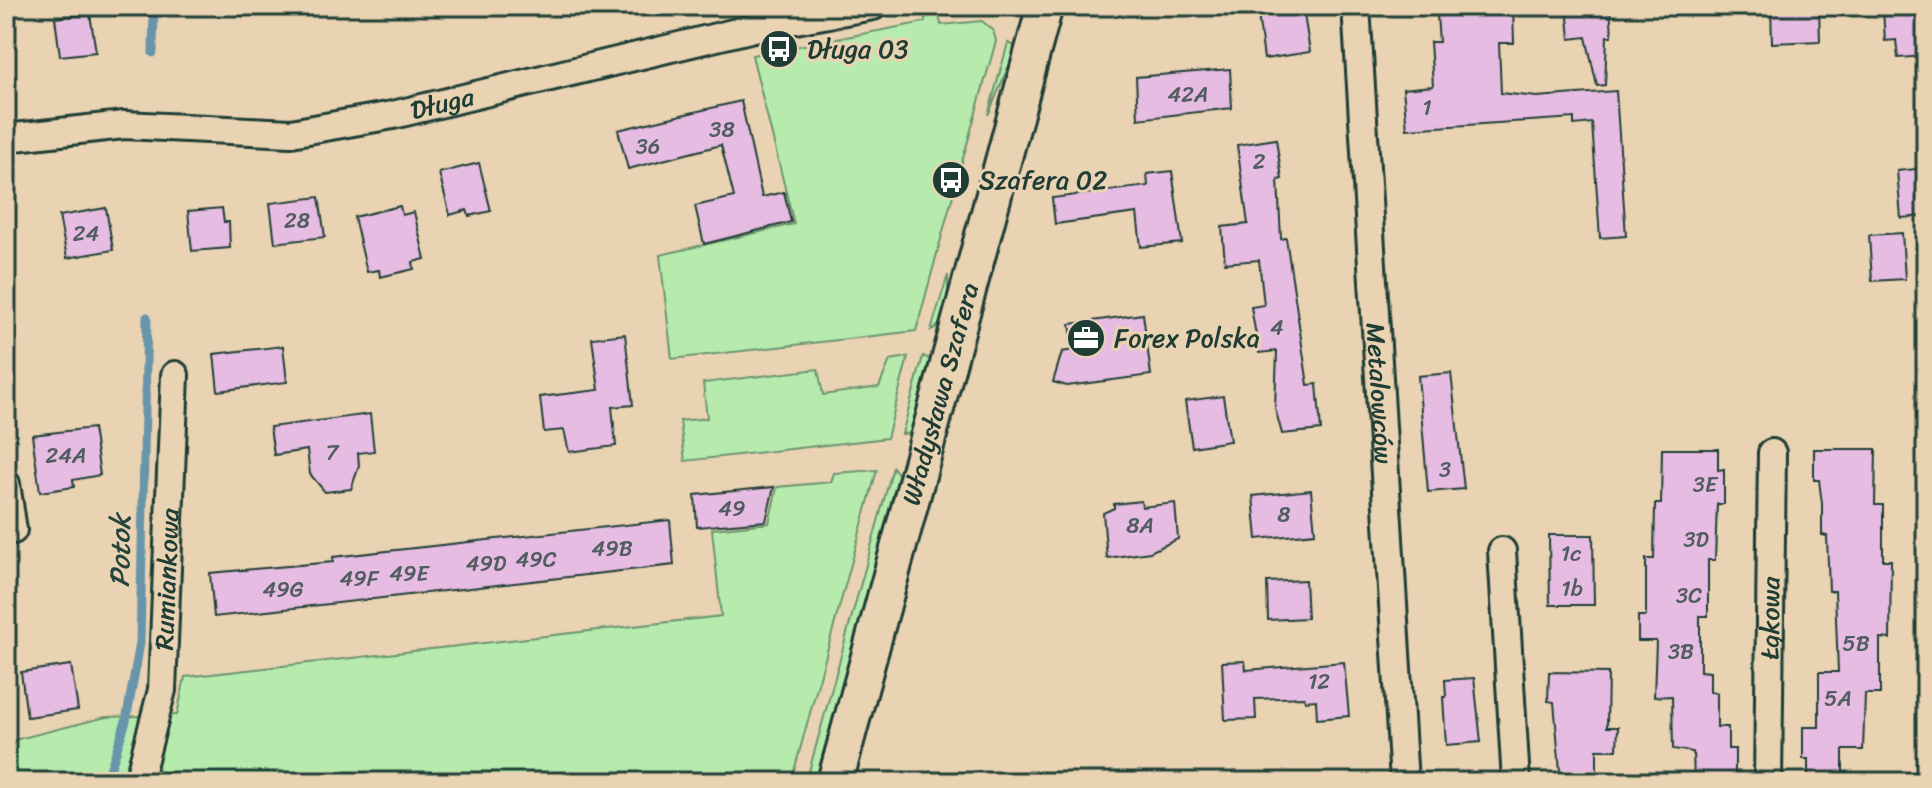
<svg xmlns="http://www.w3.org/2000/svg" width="1932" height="788" font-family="Sriracha,sans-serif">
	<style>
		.green { fill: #b7ebad; stroke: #6b9470; stroke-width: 2 }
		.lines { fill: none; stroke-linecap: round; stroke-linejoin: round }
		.stream { stroke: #6995aa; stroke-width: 9 }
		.building { fill: #e7bce3; stroke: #1f3d34; stroke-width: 2 }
		.minor-casing { stroke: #1f3d34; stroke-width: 32 }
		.tertiary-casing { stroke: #1f3d34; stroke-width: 40 }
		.minor { stroke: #ead3b3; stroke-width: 26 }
		.tertiary { stroke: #ead3b3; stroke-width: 34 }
		.labels { text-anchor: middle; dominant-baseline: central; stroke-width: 6; stroke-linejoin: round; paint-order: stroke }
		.number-label { font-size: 22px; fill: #515d60 }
		.poi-label { font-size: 26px; fill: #1f3d34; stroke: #ead3b3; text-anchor: start }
		.street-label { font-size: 26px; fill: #1f3d34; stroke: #ead3b3 }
		.water-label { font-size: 28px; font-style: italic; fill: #25443e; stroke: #ead3b3 }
	</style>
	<rect width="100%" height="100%" fill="#ead3b3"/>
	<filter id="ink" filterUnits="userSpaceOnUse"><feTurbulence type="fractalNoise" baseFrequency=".0125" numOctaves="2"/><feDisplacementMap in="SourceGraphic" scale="16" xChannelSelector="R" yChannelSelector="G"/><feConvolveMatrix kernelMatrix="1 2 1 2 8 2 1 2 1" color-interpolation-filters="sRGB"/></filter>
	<g filter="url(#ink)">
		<!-- green -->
		<path class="green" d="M939,15L941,25L982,21L993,30L996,41L960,169L951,167L946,188L954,191L916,331L672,359L660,255L794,224L752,55L925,22V17Z
			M1008,43L1017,47L988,115Z
			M948,275V293L941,325L931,330Z
			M923,356L932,360L912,433L902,434Z
			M908,357L887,438L685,461L680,421L707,418L703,383L818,369L823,395L879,387L890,360Z
			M893,467L900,477L815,782H806Z
			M877,470L791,782H6V742L106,717L177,715L185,677L721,616L712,529L769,523L777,487L831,482L834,473Z"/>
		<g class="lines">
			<!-- stream -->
			<path class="stream" d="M153,53L154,6
				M106,782L126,721L140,643L147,317"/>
		</g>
		<!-- building -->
		<path class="building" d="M1474,6H1513L1514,43H1499L1501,93L1537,97L1616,91L1626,236L1600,238L1592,123L1574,125V118L1407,129L1403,89L1433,86L1430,42H1439L1437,15L1474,13Z
			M1567,6H1610L1612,36H1607L1605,85L1597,86L1586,37L1570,39Z
			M1771,6H1819L1820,41L1772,43Z
			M1926,6V56L1898,58L1896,40L1885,41L1883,10Z
			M1303,8L1310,52L1264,59L1258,14Z
			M90,14L96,52L60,56L55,18Z
			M1230,69L1232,108L1138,119L1136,77Z
			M741,101L762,197L784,192L791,222L704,244L695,206L734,197L721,145L628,169L618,130Z
			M1276,139L1282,179L1278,180L1281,239L1286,238L1308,385L1317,384L1321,430L1282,434L1275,408L1277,351L1259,353L1251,307L1264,305L1259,260L1225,263L1222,227L1248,224L1237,145Z
			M479,163L491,211L469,216L467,210L450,215L439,173Z
			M1926,168L1924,216L1901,218L1897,171Z
			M1172,171L1182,243L1141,247L1137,213L1055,224L1052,198L1148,186L1147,174Z
			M319,197L325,237L275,243L270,203Z
			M400,206L402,215L414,212L425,259L413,262L414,269L380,277L379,270L367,272L354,217Z
			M106,208L113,250L67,258L59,216Z
			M222,208L224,222H229L230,248L192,251L188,211Z
			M1902,233L1905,279L1872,281L1869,235Z
			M1143,314L1151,375L1067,386L1053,382L1062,352L1074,350L1070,324Z
			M625,334L633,405L612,407L616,446L569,452L564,430L544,432L540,397L599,390L592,338Z
			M283,346L287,382L218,391L214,354Z
			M1451,373L1464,489L1428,492L1418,376Z
			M1223,396L1230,441L1192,447L1185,401Z
			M370,414L374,451L358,453L359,466L351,489L325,492L310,474L307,450L274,455L270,427Z
			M93,428L100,475L73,480L74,487L40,492L32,435Z
			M1662,449H1718V470L1724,469V504H1717L1715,560H1708V616H1700V671L1710,672V692L1717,693V727H1728V749H1735V782H1694L1693,752L1673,749L1672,696L1654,697L1656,641H1638V616H1646V559H1654L1655,504H1661Z
			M1814,449H1876L1875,505H1883V560H1891L1890,639L1880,638V694H1865L1863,750H1843V782H1808V759H1803V727H1819V672H1838L1835,591H1829L1827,536L1822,535V504L1819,480H1814Z
			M774,487L766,521L697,527L695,495Z
			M1311,490L1315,533L1257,539L1253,496Z
			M1141,501L1142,507L1175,503L1178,539L1150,552L1107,558L1103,513L1114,508V504Z
			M670,520L674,565L214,617L210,573L333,562V557Z
			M1549,535H1593L1594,605H1550Z
			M1305,580L1307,618L1268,620L1267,582Z
			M1245,661L1246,670L1344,662L1349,716L1317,719L1316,700L1305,701L1304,697L1255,699L1256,719L1225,720L1222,662Z
			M71,665L78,710L27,717L21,672Z
			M1549,672L1608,673L1607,727H1618L1617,750H1597V782H1561L1554,702L1548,701Z
			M1474,678L1481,742L1446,745L1443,697H1446L1445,680Z"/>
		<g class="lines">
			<!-- minor casing -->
			<g class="minor-casing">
				<g id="minor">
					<path id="s1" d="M1356,6L1404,782"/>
					<path id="s2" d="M6,138L124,125L291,133L393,115L762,26L873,6"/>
					<path d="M6,484L13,530"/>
					<path d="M1502,551L1516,782"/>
					<path id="s3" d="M138,782L162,690L175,375"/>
					<path id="s4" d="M1768,782L1772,453"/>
				</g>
			</g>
			<!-- tertiary casing -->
			<g class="tertiary-casing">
				<g id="tertiary">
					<path id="s5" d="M835,782L1045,6"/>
				</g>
			</g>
			<!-- minor -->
			<use href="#minor" class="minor"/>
			<!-- tertiary -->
			<use href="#tertiary" class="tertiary"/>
		</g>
	</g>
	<!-- icons -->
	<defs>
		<g id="bus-disc" transform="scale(2)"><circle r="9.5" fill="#1f3d34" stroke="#ead3b3"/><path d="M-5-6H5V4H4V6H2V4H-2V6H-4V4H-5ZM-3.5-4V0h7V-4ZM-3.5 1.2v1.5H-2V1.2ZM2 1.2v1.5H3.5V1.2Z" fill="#fff"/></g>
		<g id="office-disc" transform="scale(2)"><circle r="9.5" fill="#1f3d34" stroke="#ead3b3"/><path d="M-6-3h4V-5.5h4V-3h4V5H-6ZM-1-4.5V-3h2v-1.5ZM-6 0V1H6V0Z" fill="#fff"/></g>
	</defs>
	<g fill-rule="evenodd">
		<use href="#bus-disc" x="779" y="49"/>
		<use href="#bus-disc" x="951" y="180"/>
		<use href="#office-disc" x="1086" y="338"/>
	</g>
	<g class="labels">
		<!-- number labels -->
		<g class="number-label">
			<text x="1188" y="94">42A</text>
			<text x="1427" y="107">1</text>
			<text x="722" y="129">38</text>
			<text x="648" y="146">36</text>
			<text x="1259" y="161">2</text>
			<text x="297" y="220">28</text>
			<text x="86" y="233">24</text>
			<text x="1277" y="327">4</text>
			<text x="332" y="452">7</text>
			<text x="66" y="455">24A</text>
			<text x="1445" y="469">3</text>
			<text x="1705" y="484">3E</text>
			<text x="732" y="508">49</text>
			<text x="1284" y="514">8</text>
			<text x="1140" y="525">8A</text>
			<text x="1696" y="539">3D</text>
			<text x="612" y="548">49B</text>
			<text x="1571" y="553">1c</text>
			<text x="536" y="559">49C</text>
			<text x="486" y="563">49D</text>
			<text x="409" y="573">49E</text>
			<text x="359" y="578">49F</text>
			<text x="1572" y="588">1b</text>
			<text x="283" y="589">49G</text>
			<text x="1689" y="595">3C</text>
			<text x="1856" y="643">5B</text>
			<text x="1681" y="651">3B</text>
			<text x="1319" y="681">12</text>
			<text x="1838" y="698">5A</text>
		</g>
		<!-- poi labels -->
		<g class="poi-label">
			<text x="807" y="49">Długa 03</text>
			<text x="979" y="180">Szafera 02</text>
			<text x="1114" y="338">Forex Polska</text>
		</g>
		<!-- street labels -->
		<g class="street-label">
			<text stroke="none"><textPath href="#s2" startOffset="440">Długa</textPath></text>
			<text stroke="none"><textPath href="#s5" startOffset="402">Władysława Szafera</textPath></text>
			<text stroke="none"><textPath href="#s1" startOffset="388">Metalowców</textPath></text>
			<text stroke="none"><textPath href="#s3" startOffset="206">Rumiankowa</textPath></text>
			<text stroke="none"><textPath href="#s4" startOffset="164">Łąkowa</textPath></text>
		</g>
		<!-- water labels -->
		<g class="water-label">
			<text transform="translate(120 551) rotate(-89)">Potok</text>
		</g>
	</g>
	<!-- margin -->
	<rect width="1932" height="788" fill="none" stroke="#ead3b3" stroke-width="32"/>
	<rect x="16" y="16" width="1900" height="756" fill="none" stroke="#1f3d34" stroke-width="3" filter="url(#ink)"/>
</svg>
